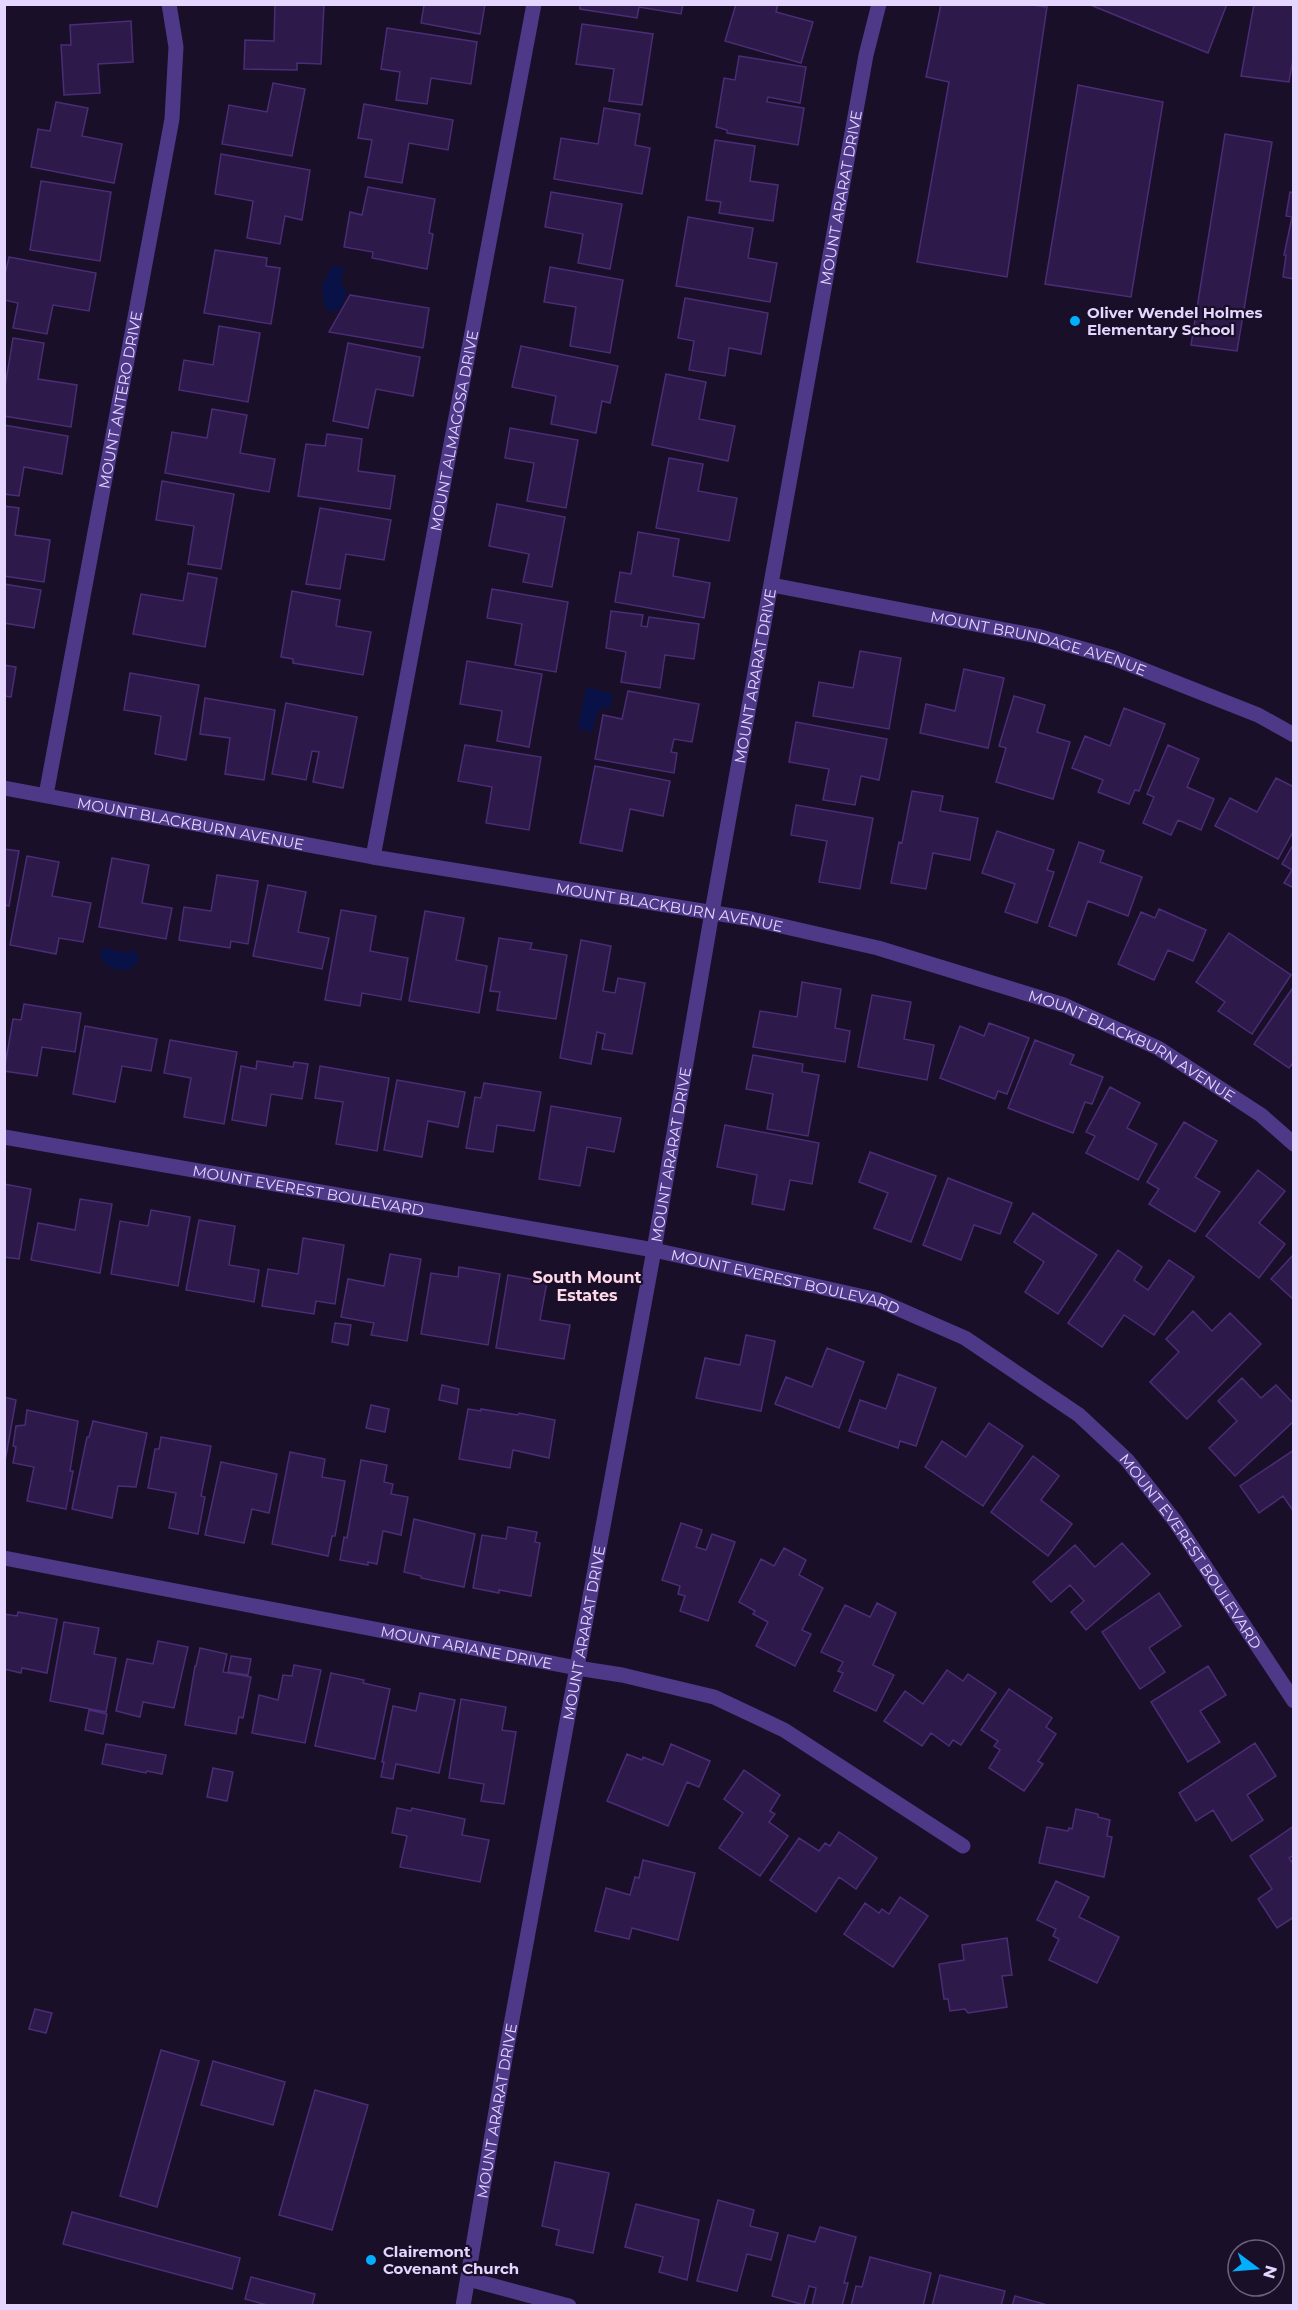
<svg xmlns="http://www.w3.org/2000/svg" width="1298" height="2310" font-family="Montserrat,sans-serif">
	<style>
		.water { fill: #091247 }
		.building { fill: #2e1a4a; stroke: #4b2c76; stroke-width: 1.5 }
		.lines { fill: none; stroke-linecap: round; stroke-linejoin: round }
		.minor { stroke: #4d3988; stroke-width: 15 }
		.poi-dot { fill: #02afff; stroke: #190f28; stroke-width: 2 }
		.labels { text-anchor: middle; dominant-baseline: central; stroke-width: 4.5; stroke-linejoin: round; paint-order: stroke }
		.street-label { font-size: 15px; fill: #e4d6ff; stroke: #190f28 }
		.poi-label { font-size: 15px; font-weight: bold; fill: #e4d6ff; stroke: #190f28; text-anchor: start }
		.neighbourhood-label { font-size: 16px; font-weight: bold; fill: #ffd8e8; stroke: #190f28 }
	</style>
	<rect width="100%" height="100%" fill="#190f28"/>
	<!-- water -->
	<path class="water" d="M332,266L344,268L341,284L347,292L340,309L331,312L324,306L322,286Z
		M590,688L613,694L610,708L603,707L597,713L592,732L578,728L586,689Z
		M105,947L118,952H131L133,948L139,957C135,978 104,972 100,954Z"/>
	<!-- building -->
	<path class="building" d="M275,4L324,5L321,64L297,63V70L244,69L245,40L274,41Z
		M420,4H485L480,34L421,23L424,5Z
		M580,4H683L681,14L639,7L637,18L580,9Z
		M736,4H778L776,12L813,22L801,63L725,41Z
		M941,4H1026L1047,7L1007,277L917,262L949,82L926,77Z
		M1088,4H1227L1208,53Z
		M1254,4H1294V54L1289,82L1241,76Z
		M131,21L133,62L98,64L100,93L64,95L61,45H71L70,25Z
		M582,24L653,34L642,105L609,101L614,69L576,64Z
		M387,28L477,42L471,84L431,78L427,104L396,100L400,72L381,69Z
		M739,56L806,67L800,103L768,97L767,102L804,108L798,145L727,133V130L716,127L724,78L735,80Z
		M273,83L305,89L292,156L222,144L229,105L267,112Z
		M1078,85L1163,102L1131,297L1045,284Z
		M56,102L88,108L82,136L122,144L114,183L31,167L38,129L50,131Z
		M364,104L453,120L448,150L409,143L402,183L365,177L372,140L358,138Z
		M604,108L640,114L635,145L650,148L642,194L554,179L561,138L598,144Z
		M1225,134L1272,142L1237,351L1191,345Z
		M715,140L755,146L750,181L778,185L773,221L719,213L721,202L706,200Z
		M221,154L310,170L302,220L285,216L280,244L247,238L253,201L215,194Z
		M41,181L111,192L100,261L30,250Z
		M368,187L435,199L429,233L433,234L427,269L372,258L373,252L344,247L350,212L362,215Z
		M551,192L622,204L610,269L578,263L583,234L545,227Z
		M1290,192L1294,193V279L1283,277L1286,255H1284L1292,217L1286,216Z
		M688,217L753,228L748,258L777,263L770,302L676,286Z
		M215,250L267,258L266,266L280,268L271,324L204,313Z
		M9,257L96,273L89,311L53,305L47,334L13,328L18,303L4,300V279Z
		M550,267L623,280L610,353L570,346L576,307L544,302Z
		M350,295L429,308L423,348L329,332Z
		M685,298L768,313L761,354L729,348L725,376L689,370L694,341L678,338Z
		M219,326L260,333L248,402L179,390L184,360L213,365Z
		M13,338L44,343L38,379L77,385L71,427L4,416V393Z
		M348,343L420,357L413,396L376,389L368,428L333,421Z
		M521,346L618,366L610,403L602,401L596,433L551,424L556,396L512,387Z
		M666,374L706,382L699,419L735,426L728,461L652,445Z
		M212,409L247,415L240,453L275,459L269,492L165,473L172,432L207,438Z
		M4,425L68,436L62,474L24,467L19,496L4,494Z
		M510,428L578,440L566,508L527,501L534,463L505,458Z
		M327,434L362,439L358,471L395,476L390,509L298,496L306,444L325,446Z
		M669,458L703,464L698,491L737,498L729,541L656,528Z
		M162,481L234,494L221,569L188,564L194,526L156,520Z
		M497,504L565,517L552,587L523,582L529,554L489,546Z
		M4,506L19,508L15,535L50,540L44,582L4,576Z
		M320,508L391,520L384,560L346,554L340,589L306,584Z
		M638,532L679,539L673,576L710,583L704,618L615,602L620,572L631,574Z
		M188,573L217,578L205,647L133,634L141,594L183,601Z
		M4,584L41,590L34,628L4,623Z
		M492,589L568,602L556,672L515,665L522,624L487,618Z
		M292,591L340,600L336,626L371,632L363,675L293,663V659L281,657Z
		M611,611L643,615L641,626L647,627L649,617L699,624L694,659L665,655L660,688L621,682L626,652L606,648Z
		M860,651L901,658L889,729L813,716L819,682L853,688Z
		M467,661L542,674L529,747L497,741L502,711L460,704Z
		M4,665L16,667L11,697L4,696Z
		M964,669L1004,678L988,748L920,733L926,704L955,711Z
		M130,673L199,685L186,760L155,754L161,716L124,710Z
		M628,691L699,704L692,742L674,739L671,752L677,753L674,773L595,759L603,715L622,719Z
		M1014,696L1045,705L1037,732L1070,742L1053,799L996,782L1006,748L999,746Z
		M205,698L275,710L264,780L225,774L230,738L200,734Z
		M286,703L357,717L343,788L313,782L319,752L312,751L306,780L272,774Z
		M1124,708L1165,724L1139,791L1135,790L1129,804L1098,792L1103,780L1072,768L1085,736L1110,746Z
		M796,722L887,739L879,780L861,776L855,805L823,800L829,769L789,762Z
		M465,745L541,757L529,830L486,823L492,787L458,781Z
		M1168,745L1199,759L1187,787L1214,799L1201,830L1178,820L1171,835L1143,823L1154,797L1147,794Z
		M595,766L670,781L663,816L630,809L622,851L580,843Z
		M1276,778L1294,787V830L1278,859L1215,826L1230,798L1257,812Z
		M912,791L943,796L940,811L978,818L970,860L933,853L926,889L891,883L899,842L902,843Z
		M796,805L873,818L860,889L819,882L827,841L791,835Z
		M997,831L1054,850L1047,870L1054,872L1037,923L1005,912L1015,884L982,873Z
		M1079,842L1104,851L1100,862L1142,877L1128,916L1088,901L1076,936L1049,926Z
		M1294,843V888L1284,883L1292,870L1282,864Z
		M4,849L19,851L9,906L4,905Z
		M27,856L59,862L52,896L91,903L83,942L59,938L56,954L10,945Z
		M112,858L149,865L142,903L172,908L166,939L99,927Z
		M217,875L258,881L248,944L231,941L230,948L179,940L184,907L211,911Z
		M268,885L306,892L298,932L329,938L322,969L253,956Z
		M1159,909L1206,930L1193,961L1168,950L1154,980L1118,964L1141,912L1155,918Z
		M341,910L376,916L370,951L408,958L401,1000L362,993L360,1006L325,1000Z
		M425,911L464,918L456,960L487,966L479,1013L409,1001Z
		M1229,933L1291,975L1252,1034L1218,1011L1225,1002L1196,982Z
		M499,938L532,943L530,949L567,955L556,1019L497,1010L500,992L490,991Z
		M581,940L611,946L603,991L615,993L618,978L645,983L632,1054L602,1049L605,1034L597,1032L591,1064L560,1058Z
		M802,982L841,989L835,1028L850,1031L845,1062L753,1047L760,1011L797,1017Z
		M1294,986V1065L1292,1064L1289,1068L1254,1044Z
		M872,995L911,1002L904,1039L934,1045L927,1080L858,1067Z
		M24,1004L81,1013L75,1052L42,1047L37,1076L4,1071L13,1019L21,1020Z
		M989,1023L1029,1038L1007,1094L998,1091L995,1099L940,1078L960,1026L984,1036Z
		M85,1026L157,1039L151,1071L122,1066L115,1102L73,1094Z
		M170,1040L237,1052L224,1124L184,1117L191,1078L164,1073Z
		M1035,1040L1074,1055L1070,1064L1103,1077L1092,1104L1085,1102L1073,1133L1008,1108Z
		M753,1055L803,1064L802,1072L819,1075L808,1136L767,1129L773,1094L746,1089Z
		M257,1061L293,1067L294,1062L308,1064L302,1099L271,1094L266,1126L232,1120L241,1066L256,1069Z
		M320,1066L389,1078L377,1151L336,1144L343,1102L315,1098Z
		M397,1080L465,1092L458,1127L428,1121L422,1157L384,1150Z
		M484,1083L541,1092L534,1131L497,1125L493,1152L466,1148L475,1097L481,1098Z
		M1110,1087L1140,1103L1127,1128L1157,1144L1138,1180L1086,1153L1095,1136L1086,1132Z
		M551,1106L621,1118L614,1152L587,1147L580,1186L539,1179Z
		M1184,1122L1217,1141L1195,1177L1220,1192L1195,1232L1149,1204L1159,1189L1147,1182Z
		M725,1125L819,1143L812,1184L790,1180L784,1210L752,1204L757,1175L717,1167Z
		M870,1152L936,1176L911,1242L874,1228L888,1193L859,1182Z
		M1258,1170L1285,1191L1259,1223L1285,1244L1259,1278L1206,1236Z
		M948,1178L1012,1203L1000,1234L974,1225L961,1260L923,1245Z
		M4,1184L31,1189L19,1259L4,1257Z
		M80,1199L112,1204L100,1273L31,1260L38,1223L75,1230Z
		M151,1210L190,1217L178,1286L111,1274L120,1221L148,1226Z
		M1033,1213L1097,1255L1058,1314L1025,1292L1044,1262L1014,1242Z
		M199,1220L235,1226L229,1265L259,1270L254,1302L186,1290Z
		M303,1238L344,1245L335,1304L316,1301L314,1314L262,1306L268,1269L298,1274Z
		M1118,1250L1142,1267L1134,1280L1148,1290L1169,1260L1194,1277L1154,1335L1124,1315L1102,1347L1068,1323Z
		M390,1254L421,1259L407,1341L371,1335L374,1323L341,1317L348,1279L384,1286Z
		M1294,1254V1300L1271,1279Z
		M459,1267L500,1274L488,1345L421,1334L431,1273L458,1277Z
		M508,1275L547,1282L540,1320L570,1325L564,1359L496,1348Z
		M1193,1311L1212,1331L1230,1313L1261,1344L1187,1419L1150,1382L1179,1352L1166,1339Z
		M335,1323L351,1325L348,1345L332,1342Z
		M746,1335L775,1341L761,1411L696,1398L705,1358L740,1365Z
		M827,1348L864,1362L839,1428L775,1404L786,1377L812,1387Z
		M898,1374L936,1388L916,1446L900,1441L898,1448L849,1431L860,1400L886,1409Z
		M1242,1378L1261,1398L1276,1385L1294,1404V1421L1235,1476L1209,1448L1237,1421L1218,1401Z
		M442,1385L459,1389L457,1404L439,1400Z
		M4,1397L16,1400L4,1467Z
		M371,1405L389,1409L385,1432L366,1428Z
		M468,1409L481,1411V1409L518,1415L519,1413L555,1420L549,1458L513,1450L510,1468L459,1459Z
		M27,1410L78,1421L70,1471H73L66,1509L27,1501L34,1467L13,1463L16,1447L13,1446L16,1426L25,1425Z
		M93,1421L147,1433L136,1487L118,1486L112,1518L72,1509L87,1437H89Z
		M989,1423L1023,1446L983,1506L925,1467L942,1441L966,1457Z
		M161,1437L211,1446L201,1496L205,1497L198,1534L169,1528L176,1493L148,1488L155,1449H159Z
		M1294,1450V1512L1283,1496L1259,1513L1240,1486Z
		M290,1452L325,1459L322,1477L345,1481L335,1536H332L328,1556L272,1544Z
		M1033,1456L1059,1476L1041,1500L1072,1524L1048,1556L991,1512Z
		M361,1460L387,1465L384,1482L393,1484L391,1494L408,1497L401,1535L383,1531L377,1564L368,1562V1565L340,1560L344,1537L347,1538Z
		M221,1462L277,1474L269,1513L252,1509L244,1543L205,1535Z
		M414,1519L475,1534L464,1587L421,1578V1576L404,1572Z
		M681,1523L702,1530L696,1547L706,1550L712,1534L735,1542L708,1621L680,1611L685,1596L678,1594L680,1586L662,1580Z
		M508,1527L537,1532L535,1542L540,1543L531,1596L499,1590V1593L473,1588L482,1535L506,1539Z
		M1122,1543L1150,1574L1086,1630L1071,1612L1084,1601L1070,1585L1051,1602L1033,1582L1075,1545L1095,1567Z
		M784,1548L806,1560L799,1575L823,1588L802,1630L811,1634L795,1666L756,1646L768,1622L753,1614L755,1611L739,1602L761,1559L774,1566Z
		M1159,1593L1181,1626L1149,1648L1165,1672L1140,1689L1102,1632Z
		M877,1603L896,1613L873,1665L894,1675L876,1711L834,1691L843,1673L838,1671L843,1662L821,1652L845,1605L870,1617Z
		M18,1612L57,1619L47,1673L22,1668L21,1673L4,1669V1614L17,1616Z
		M64,1622L99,1628L94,1654L116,1658L106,1712L50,1701Z
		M158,1641L188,1647L174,1708L143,1702L140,1717L116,1711L127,1659L153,1664Z
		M200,1648L227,1654L223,1672L251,1677L243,1718L239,1717L236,1734L185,1725L195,1666H196Z
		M231,1656L251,1659L248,1675L228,1672Z
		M294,1665L321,1670L305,1743L252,1733L259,1695L278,1700L283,1675L292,1676Z
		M1208,1666L1226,1695L1200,1711L1220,1742L1188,1762L1151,1702Z
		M947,1670L963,1681L968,1674L996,1693L961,1745L953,1740L949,1746L931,1733L922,1746L884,1721L905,1691L923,1704Z
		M331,1673L364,1680L363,1683L390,1689L375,1759L315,1746Z
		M1009,1689L1052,1718L1046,1727L1056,1734L1038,1761L1043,1764L1024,1791L989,1768L1000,1750L994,1746L998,1741L981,1730Z
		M420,1693L455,1700L439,1773L396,1764L393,1779L381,1777L384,1762H382L393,1706L416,1711Z
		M461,1699L506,1707L502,1730L516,1732L504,1804L481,1801L484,1784L449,1778Z
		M89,1710L107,1714L103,1734L85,1730Z
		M1255,1743L1276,1776L1247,1795L1263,1820L1232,1841L1213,1810L1196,1821L1179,1793Z
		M106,1744L166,1755L162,1774L147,1771L146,1773L102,1764Z
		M671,1744L710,1761L699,1787L687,1782L668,1826L607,1801L627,1754L642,1760L643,1757L663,1765Z
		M213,1768L233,1772L227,1801L207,1797Z
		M744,1770L780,1795L770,1811L775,1814L769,1822L788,1836L760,1876L719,1848L743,1813L724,1799Z
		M397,1808L411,1811L412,1808L465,1819L462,1835L489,1840L480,1882L400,1867L407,1836L392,1833Z
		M1076,1809L1098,1814V1817L1110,1820L1107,1836L1112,1837L1104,1877L1039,1863L1047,1827L1068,1831L1069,1828L1072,1829Z
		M1294,1826V1855L1289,1858L1294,1865V1917L1277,1928L1258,1899L1272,1889L1250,1856Z
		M839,1832L877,1858L856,1889L839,1877L816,1912L770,1880L799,1838L819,1851L825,1843L830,1846Z
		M643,1860L695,1873L678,1940L632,1928L629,1939L595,1931L606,1888L630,1895L635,1877L639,1878Z
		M1056,1881L1089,1897L1079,1917L1119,1937L1097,1983L1049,1960L1059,1939L1053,1936L1056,1929L1037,1920Z
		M900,1897L928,1916L893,1967L844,1934L865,1903L879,1913L882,1909L889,1914Z
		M1007,1938L1012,1975L1002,1976L1007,2007L968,2013L965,2009L950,2011L948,1999H944L939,1964L964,1960L962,1945Z
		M35,2009L52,2013L46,2033L29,2029Z
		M161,2050L199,2061L157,2207L120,2196Z
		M213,2061L285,2082L273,2125L201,2105Z
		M315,2090L368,2105L332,2230L279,2215Z
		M555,2162L609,2173L593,2253L556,2245L559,2230L542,2226Z
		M718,2200L754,2210L750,2226L778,2233L771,2260L747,2254L737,2291L697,2281Z
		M636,2204L699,2220L687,2280L659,2272L663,2257L625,2247Z
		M72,2212L240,2258L232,2289L63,2244Z
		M820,2227L856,2237L844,2283H848L842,2306L812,2305L816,2288L809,2286L804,2305L772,2296L788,2235L815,2242Z
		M870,2257L931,2273L923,2306H851L856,2286L862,2287Z
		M940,2275L1005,2291L1001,2306H932Z
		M251,2277L315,2294L312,2306H271L245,2299Z
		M1015,2296L1051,2306H1012Z"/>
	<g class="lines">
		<!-- minor -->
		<g class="minor">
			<path id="s1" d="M772,585L1037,636L1111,657L1258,715L1294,735"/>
			<path id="s2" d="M4,788L373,857L751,919L878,948L1064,1005L1158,1048L1261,1115L1294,1144"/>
			<path id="s3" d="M46,795L172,119L176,47L169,4"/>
			<path id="s4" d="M373,857L534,4"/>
			<path id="s5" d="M4,1137L654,1250L878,1300L965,1338L1079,1415L1127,1460L1175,1521L1294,1701"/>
			<path id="s6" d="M4,1558L577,1668L622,1675L714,1697L784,1730L963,1846"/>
			<path d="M468,2279L569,2306"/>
			<path id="s7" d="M463,2306L506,2052L654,1250L712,912L866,55L879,4"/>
		</g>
	</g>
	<!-- markers -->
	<g class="poi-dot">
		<circle cx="1075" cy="321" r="6"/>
		<circle cx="371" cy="2260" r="6"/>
	</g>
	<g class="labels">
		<!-- street labels -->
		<g class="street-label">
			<text stroke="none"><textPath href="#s7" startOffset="2142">MOUNT ARARAT DRIVE</textPath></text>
			<text stroke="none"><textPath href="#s3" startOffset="402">MOUNT ANTERO DRIVE</textPath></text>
			<text stroke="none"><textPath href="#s4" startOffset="434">MOUNT ALMAGOSA DRIVE</textPath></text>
			<text stroke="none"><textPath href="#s1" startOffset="273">MOUNT BRUNDAGE AVENUE</textPath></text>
			<text stroke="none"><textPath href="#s7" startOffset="1656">MOUNT ARARAT DRIVE</textPath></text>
			<text stroke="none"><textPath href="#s2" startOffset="190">MOUNT BLACKBURN AVENUE</textPath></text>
			<text stroke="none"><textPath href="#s2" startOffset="676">MOUNT BLACKBURN AVENUE</textPath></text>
			<text stroke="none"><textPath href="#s2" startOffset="1162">MOUNT BLACKBURN AVENUE</textPath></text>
			<text stroke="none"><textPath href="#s7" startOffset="1170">MOUNT ARARAT DRIVE</textPath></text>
			<text stroke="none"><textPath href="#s5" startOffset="309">MOUNT EVEREST BOULEVARD</textPath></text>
			<text stroke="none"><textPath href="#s5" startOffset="795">MOUNT EVEREST BOULEVARD</textPath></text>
			<text stroke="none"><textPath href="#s5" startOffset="1299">MOUNT EVEREST BOULEVARD</textPath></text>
			<text stroke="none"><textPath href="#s7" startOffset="684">MOUNT ARARAT DRIVE</textPath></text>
			<text stroke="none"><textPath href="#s6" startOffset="471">MOUNT ARIANE DRIVE</textPath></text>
			<text stroke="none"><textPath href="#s7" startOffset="198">MOUNT ARARAT DRIVE</textPath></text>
		</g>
		<!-- poi labels -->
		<g class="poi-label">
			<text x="1087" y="312">Oliver Wendel Holmes<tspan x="1087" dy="17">Elementary School</tspan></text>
			<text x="383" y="2251">Clairemont<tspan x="383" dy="17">Covenant Church</tspan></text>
		</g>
		<!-- neighbourhood labels -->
		<g class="neighbourhood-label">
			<text x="587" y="1277">South Mount<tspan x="587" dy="18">Estates</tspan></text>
		</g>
	</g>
	<!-- border -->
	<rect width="1298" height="2310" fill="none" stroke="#e4d6ff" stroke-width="12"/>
	<!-- north arrow -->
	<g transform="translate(1256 2268) rotate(106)"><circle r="28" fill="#190f28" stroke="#6a5f7e" stroke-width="1.5"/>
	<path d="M0-4.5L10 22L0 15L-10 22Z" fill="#02afff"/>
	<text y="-9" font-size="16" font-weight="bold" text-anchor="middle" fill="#e4d6ff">N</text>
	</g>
</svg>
